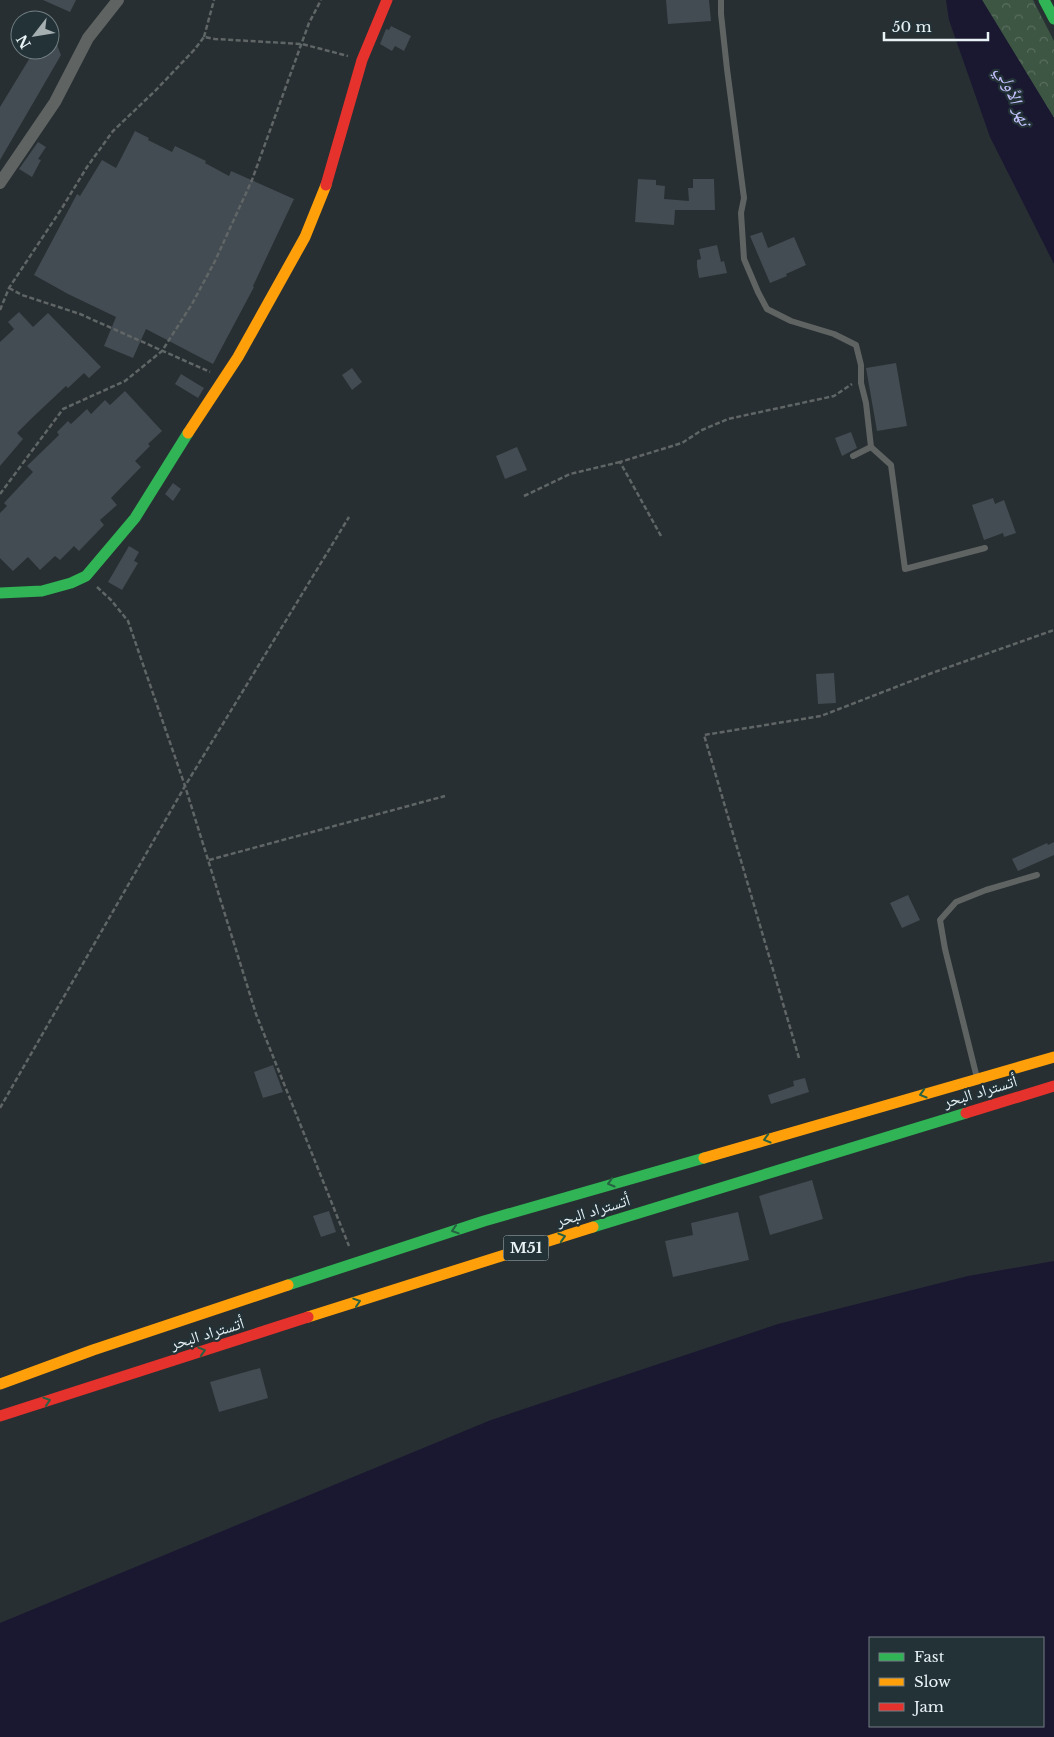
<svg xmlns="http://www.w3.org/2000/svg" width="1054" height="1737" font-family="'Libre Baskerville','Noto Naskh Arabic',serif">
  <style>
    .forest { fill: url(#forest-crowns) }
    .water { fill: #1a1731; fill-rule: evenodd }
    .building { fill: #444c53 }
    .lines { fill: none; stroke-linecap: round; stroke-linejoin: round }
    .path { stroke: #606565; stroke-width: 2.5; stroke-dasharray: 5 2.5; stroke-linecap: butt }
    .lane { stroke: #5f6362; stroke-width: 6 }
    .street { stroke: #5f6362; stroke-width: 12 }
    .fast { stroke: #30b455; stroke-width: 11 }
    .slow { stroke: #ff9f0a; stroke-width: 11 }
    .jam { stroke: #e5322d; stroke-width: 11 }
    .oneway { stroke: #276042 }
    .labels { text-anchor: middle; stroke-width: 4.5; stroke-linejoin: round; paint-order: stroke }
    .shield { fill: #223237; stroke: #adb9bd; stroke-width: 1 }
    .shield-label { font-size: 15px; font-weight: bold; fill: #e9f3f6 }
    .street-label { font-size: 16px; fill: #e9f3f6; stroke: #223237 }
    .water-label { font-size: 18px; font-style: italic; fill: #c5c0fd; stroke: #223237 }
  </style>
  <defs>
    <pattern id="forest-crowns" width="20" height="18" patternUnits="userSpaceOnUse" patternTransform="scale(1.25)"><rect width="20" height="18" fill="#3d5543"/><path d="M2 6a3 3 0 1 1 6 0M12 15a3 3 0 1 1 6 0" fill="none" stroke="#596e5f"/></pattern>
  </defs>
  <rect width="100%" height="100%" fill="#272f32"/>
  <path class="forest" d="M982 0H1033L1054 41V118Z"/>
  <path class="water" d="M946 0H982L1054 118V264L990 137 949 20Z
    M1054 1261V1737H0V1623L491 1420 778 1324 968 1276ZM1043 1638V1726H870V1638Z"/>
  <path class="building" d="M43 0H76L70 12Z
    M666 0H709L711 21 668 24Z
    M391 26 411 36 404 51 395 46 392 51 380 44 386 29 389 30Z
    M57 45 61 55 0 160V107L31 56 46 50H50V48Z
    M135 131 149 138 148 140 172 152 175 146 206 161 205 163 229 176 231 171 294 199 253 286 254 287 213 364 146 329 133 358 104 346 116 317 68 294 34 275 77 194 80 196 102 160 116 168Z
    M38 142 46 147 38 159 41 160 32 177 19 169Z
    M638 179 656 180V185L665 186 664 199 689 201 688 188H693V179H714L715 210H675L674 225 635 222Z
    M762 232 768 248 794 237 806 265 786 274 787 276 770 283 750 236Z
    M717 245 721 262 724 261 727 273 699 278 697 266V260L701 259 699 249Z
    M19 312 33 327 48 313 101 367 89 378 84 373 68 388 66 386 33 417 17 433 23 439 0 466V342L14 329 8 322Z
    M896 363 907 426 877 431 866 368Z
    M352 368 362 382 352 390 342 375Z
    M181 374 204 388 198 398 175 384Z
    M125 391 162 431 148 444 150 446 135 461 141 467 111 498 117 505 100 520 104 525 79 551 74 546 60 560 55 556 40 570 28 557 13 571 0 558V513L7 506 4 503 33 472 27 466 59 435 57 432 68 421 71 424 87 409 91 414 105 400 110 405Z
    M851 432 857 448 842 456 835 438Z
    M517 447 527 470 505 479 496 456Z
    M173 483 181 489 173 501 165 494Z
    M993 498 995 504 1004 500 1016 533 1004 537 1003 533 984 540 972 505Z
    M129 546 139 552 134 561 138 563 122 590 108 582Z
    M834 673 836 703 818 704 816 674Z
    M1054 842V855L1018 871 1012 859 1047 843 1048 845Z
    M908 895 920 920 902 928 890 903Z
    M273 1065 283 1092 263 1098 254 1072Z
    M805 1078 809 1092 771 1104 768 1095 794 1086 793 1081Z
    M812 1180 823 1219 770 1235 759 1196Z
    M329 1211 336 1232 321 1237 313 1216Z
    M738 1212 749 1260 673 1277 665 1241 693 1235 691 1223Z
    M260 1368 268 1398 219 1412 210 1382Z"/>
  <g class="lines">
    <path class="path" d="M204 37 214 0
      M9 288 22 295 80 314 210 372
      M0 310 9 288 62 208 87 167 113 131 156 90 195 49 204 37 215 39 302 44 348 56
      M0 494 63 409 125 381 162 351 192 304 215 261 252 180 309 23 321 0
      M524 496 570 474 620 462
      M661 536 620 462 682 443 702 430 728 419 834 396 852 384
      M97 587 111 600 128 621 185 786 256 1014 349 1246
      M209 860 445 796
      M799 1058 704 735 821 716 932 673 1054 630
      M0 1108 185 786 349 517"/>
    <path class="lane" d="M721 0V14L727 69 744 198 741 213 744 259 758 292 767 309 791 321 834 334 856 345 861 365V383L866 403 871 447
      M853 456 871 447 891 465 905 569 985 548
      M976 1074 945 949 940 920 956 902 986 890 1037 875"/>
    <path class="street" d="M0 183 55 102 88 38 118 0"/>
    <path class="fast" d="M1044 0 1054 19
      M0 593 42 591 71 583 86 576 135 518 188 433
      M593 1227 966 1113
      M288 1285 484 1221 704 1158"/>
    <path class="slow" d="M188 433 238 357 305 237 326 185
      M704 1158 1054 1057
      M308 1317 593 1227
      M0 1384 93 1350 288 1285"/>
    <path class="jam" d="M326 185 362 60 387 0
      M966 1113 1054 1086
      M0 1416 308 1317"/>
  </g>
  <defs><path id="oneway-chevron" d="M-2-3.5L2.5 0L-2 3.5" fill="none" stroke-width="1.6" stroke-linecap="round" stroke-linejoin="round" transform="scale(1.25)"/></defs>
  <g class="oneway">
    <use href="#oneway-chevron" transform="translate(923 1094) rotate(164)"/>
    <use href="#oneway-chevron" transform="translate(767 1139) rotate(164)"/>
    <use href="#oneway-chevron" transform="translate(611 1183) rotate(164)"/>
    <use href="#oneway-chevron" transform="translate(455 1230) rotate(162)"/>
    <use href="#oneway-chevron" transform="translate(562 1237) rotate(-17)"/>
    <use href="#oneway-chevron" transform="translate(357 1302) rotate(-18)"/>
    <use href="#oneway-chevron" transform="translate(202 1351) rotate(-17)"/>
    <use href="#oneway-chevron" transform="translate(47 1401) rotate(-18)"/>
  </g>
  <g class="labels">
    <rect class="shield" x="503.5" y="1235.5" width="45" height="25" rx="4"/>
    <g class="shield-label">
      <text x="526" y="1253">M51</text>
    </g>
    <g class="street-label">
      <text transform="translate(980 1091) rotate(-17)" y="6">أتستراد البحر</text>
      <text transform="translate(593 1210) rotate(-17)" y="6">أتستراد البحر</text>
      <text transform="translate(207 1333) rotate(-17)" y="6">أتستراد البحر</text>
    </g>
    <g class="water-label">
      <text transform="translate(1014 96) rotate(67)" y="6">نهر الأولي</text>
    </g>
  </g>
  <rect x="869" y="1637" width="175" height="90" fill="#223237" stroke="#727f83"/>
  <rect x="879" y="1653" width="25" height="8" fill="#30b455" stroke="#727f83"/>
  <text x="914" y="1662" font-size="15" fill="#e9f3f6">Fast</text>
  <rect x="879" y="1678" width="25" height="8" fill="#ff9f0a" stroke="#727f83"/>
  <text x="914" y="1687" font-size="15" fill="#e9f3f6">Slow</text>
  <rect x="879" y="1703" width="25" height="8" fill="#e5322d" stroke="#727f83"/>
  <text x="914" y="1712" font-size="15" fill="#e9f3f6">Jam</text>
  <g transform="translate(35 35) rotate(239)"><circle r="24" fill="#223237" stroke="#727f83"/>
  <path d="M0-4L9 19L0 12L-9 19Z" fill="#a5aeb1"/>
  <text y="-8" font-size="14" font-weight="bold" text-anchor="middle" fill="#e9f3f6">N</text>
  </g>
  <path d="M884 32v8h104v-8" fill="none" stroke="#e9f3f6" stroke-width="2.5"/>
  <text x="892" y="32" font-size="15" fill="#e9f3f6" stroke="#223237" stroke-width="4" paint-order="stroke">50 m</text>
</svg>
